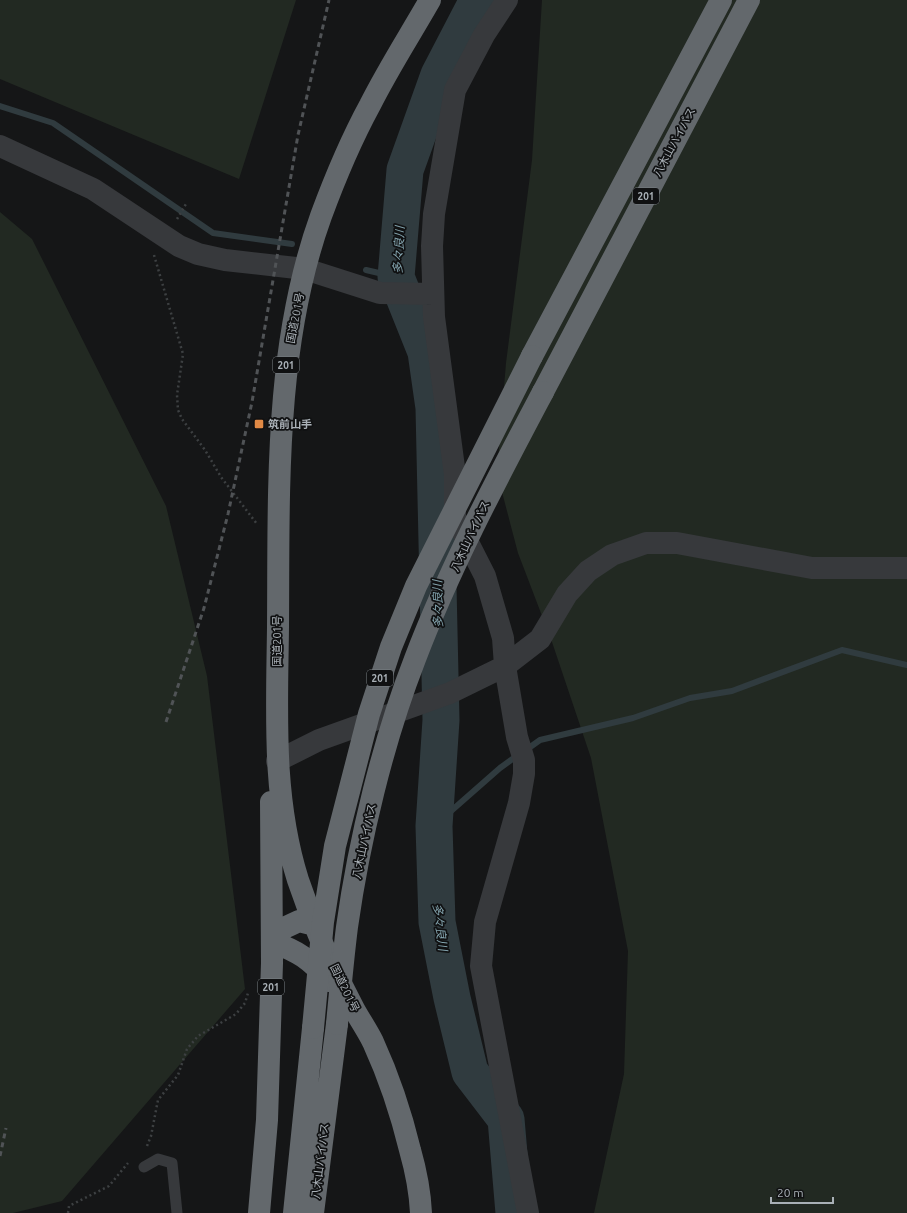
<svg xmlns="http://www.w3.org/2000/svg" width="907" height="1213" font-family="Ubuntu,'Noto Sans JP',sans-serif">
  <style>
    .green { fill: #222922 }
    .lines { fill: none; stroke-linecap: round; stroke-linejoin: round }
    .stream { stroke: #303b3f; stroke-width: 6 }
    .river { stroke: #303b3f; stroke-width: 37 }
    .path { stroke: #3d4042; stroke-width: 2.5; stroke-dasharray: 2 3; stroke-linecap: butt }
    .lane { stroke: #37393c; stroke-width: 11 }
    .street { stroke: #37393c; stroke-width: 22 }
    .highway { stroke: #63686c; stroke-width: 22 }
    .rail { stroke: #505356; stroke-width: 3; stroke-dasharray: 5 4; stroke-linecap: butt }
    .highway-bridge { stroke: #63686c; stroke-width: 22 }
    .poi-dot { fill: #e08945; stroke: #101112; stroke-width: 1.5 }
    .labels { text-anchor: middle; stroke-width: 3.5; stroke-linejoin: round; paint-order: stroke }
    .shield { fill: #101112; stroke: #7b8085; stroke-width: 1 }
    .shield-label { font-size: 10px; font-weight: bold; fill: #a9b0b6 }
    .street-label { font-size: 11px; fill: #a9b0b6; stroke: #101112 }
    .poi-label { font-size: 11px; font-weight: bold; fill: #a9b0b6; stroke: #101112; text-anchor: start }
    .water-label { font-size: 12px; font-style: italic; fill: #83a3ad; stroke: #101112 }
  </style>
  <rect width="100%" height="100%" fill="#151617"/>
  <path class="green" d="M0 0H296L239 179 0 79Z
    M542 0H907V1213H594L624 1074 628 951 591 758 552 642 518 553 497 473 506 363 532 160Z
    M0 212 32 239 166 506 207 676 245 989 62 1201 13 1213H0Z"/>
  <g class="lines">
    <path class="stream" d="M0 106 53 123 213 233 292 244
      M366 270 396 277
      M526 750 540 740 633 718 690 698 732 691 842 650 907 665
      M434 826 500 768 518 755"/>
    <path class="river" d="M478 0 439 75 405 170 396 277 426 352 434 408 441 720 434 826 437 922 452 998 470 1072 506 1119 514 1213"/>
    <path class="path" d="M177 219 186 204
      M154 255 183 354 177 395 178 410 182 419 205 450 221 477 257 524
      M147 1146 151 1136 158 1100 178 1075 187 1049 198 1036 236 1014 245 1003 248 993
      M68 1213 69 1206 109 1186 128 1163"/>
    <path class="lane" d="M144 1167 158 1159 172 1163 177 1213"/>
    <path class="street" d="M507 0 484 35 455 90 434 214 432 246 434 317 455 475V517L485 576 503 638 505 666 517 737 524 760V774L519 803 485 922 481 966 528 1213
      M0 146 93 189 179 246 198 254 225 260 305 269 380 293 433 294
      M277 761 319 740 450 693 505 666 540 639 567 594 588 571 612 555 646 543H677L812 568H907"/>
    <path class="highway" d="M532 356 721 0
      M543 392 749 0
      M315 925 299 921 284 928 272 942C298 951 311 960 329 981
      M259 1213 267 1120 272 963 271 802
      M294 1213 313 1028
      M313 1213 337 1024
      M421 1213C420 1192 416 1171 410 1150 401 1113 389 1077 373 1042 367 1030 360 1020 354 1009 333 970 312 922 298 880 272 797 277 713 278 627 279 490 274 346 321 216 335 178 351 140 370 105 388 69 410 35 430 0"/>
    <path class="rail" d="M166 722 204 608 228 514 252 402 298 135 329 0
      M0 1156 6 1128"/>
    <path class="highway-bridge" d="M337 1024C340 992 343 959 347 927 359 841 383 741 415 659 450 567 497 479 543 392
      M313 1028 323 922 335 846 369 714 391 647 416 586 532 356"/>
  </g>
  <rect class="poi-dot" x="254" y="419" width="10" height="10" rx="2"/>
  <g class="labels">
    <g class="shield">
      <rect x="633" y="188" width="26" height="16" rx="3"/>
      <rect x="273" y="357" width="26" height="16" rx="3"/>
      <rect x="367" y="670" width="26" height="16" rx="3"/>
      <rect x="258" y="979" width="26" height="16" rx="3"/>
    </g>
    <g class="shield-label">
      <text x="646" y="200">201</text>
      <text x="286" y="369">201</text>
      <text x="380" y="682">201</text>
      <text x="271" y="991">201</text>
    </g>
    <g class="street-label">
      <text transform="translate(674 142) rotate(-62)" y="4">八木山バイパス</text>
      <text transform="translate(295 318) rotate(-79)" y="4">国道201号</text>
      <text transform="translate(470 536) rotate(-65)" y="4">八木山バイパス</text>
      <text transform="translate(277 641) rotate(-90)" y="4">国道201号</text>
      <text transform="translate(364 841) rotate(-78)" y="4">八木山バイパス</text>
      <text transform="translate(345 988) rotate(64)" y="4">国道201号</text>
      <text transform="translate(320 1161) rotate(-83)" y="4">八木山バイパス</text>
    </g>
    <g class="poi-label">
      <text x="268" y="428">筑前山手</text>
    </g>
    <g class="water-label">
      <text transform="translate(399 250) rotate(-87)" y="4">多々良川</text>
      <text transform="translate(438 604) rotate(-91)" y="4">多々良川</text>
      <text transform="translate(440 927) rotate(83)" y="4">多々良川</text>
    </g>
  </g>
  <path d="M771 1197v6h62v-6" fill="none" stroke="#a9b0b6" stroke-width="2"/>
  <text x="777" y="1197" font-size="12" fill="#a9b0b6" stroke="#101112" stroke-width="3" paint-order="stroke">20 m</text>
</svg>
